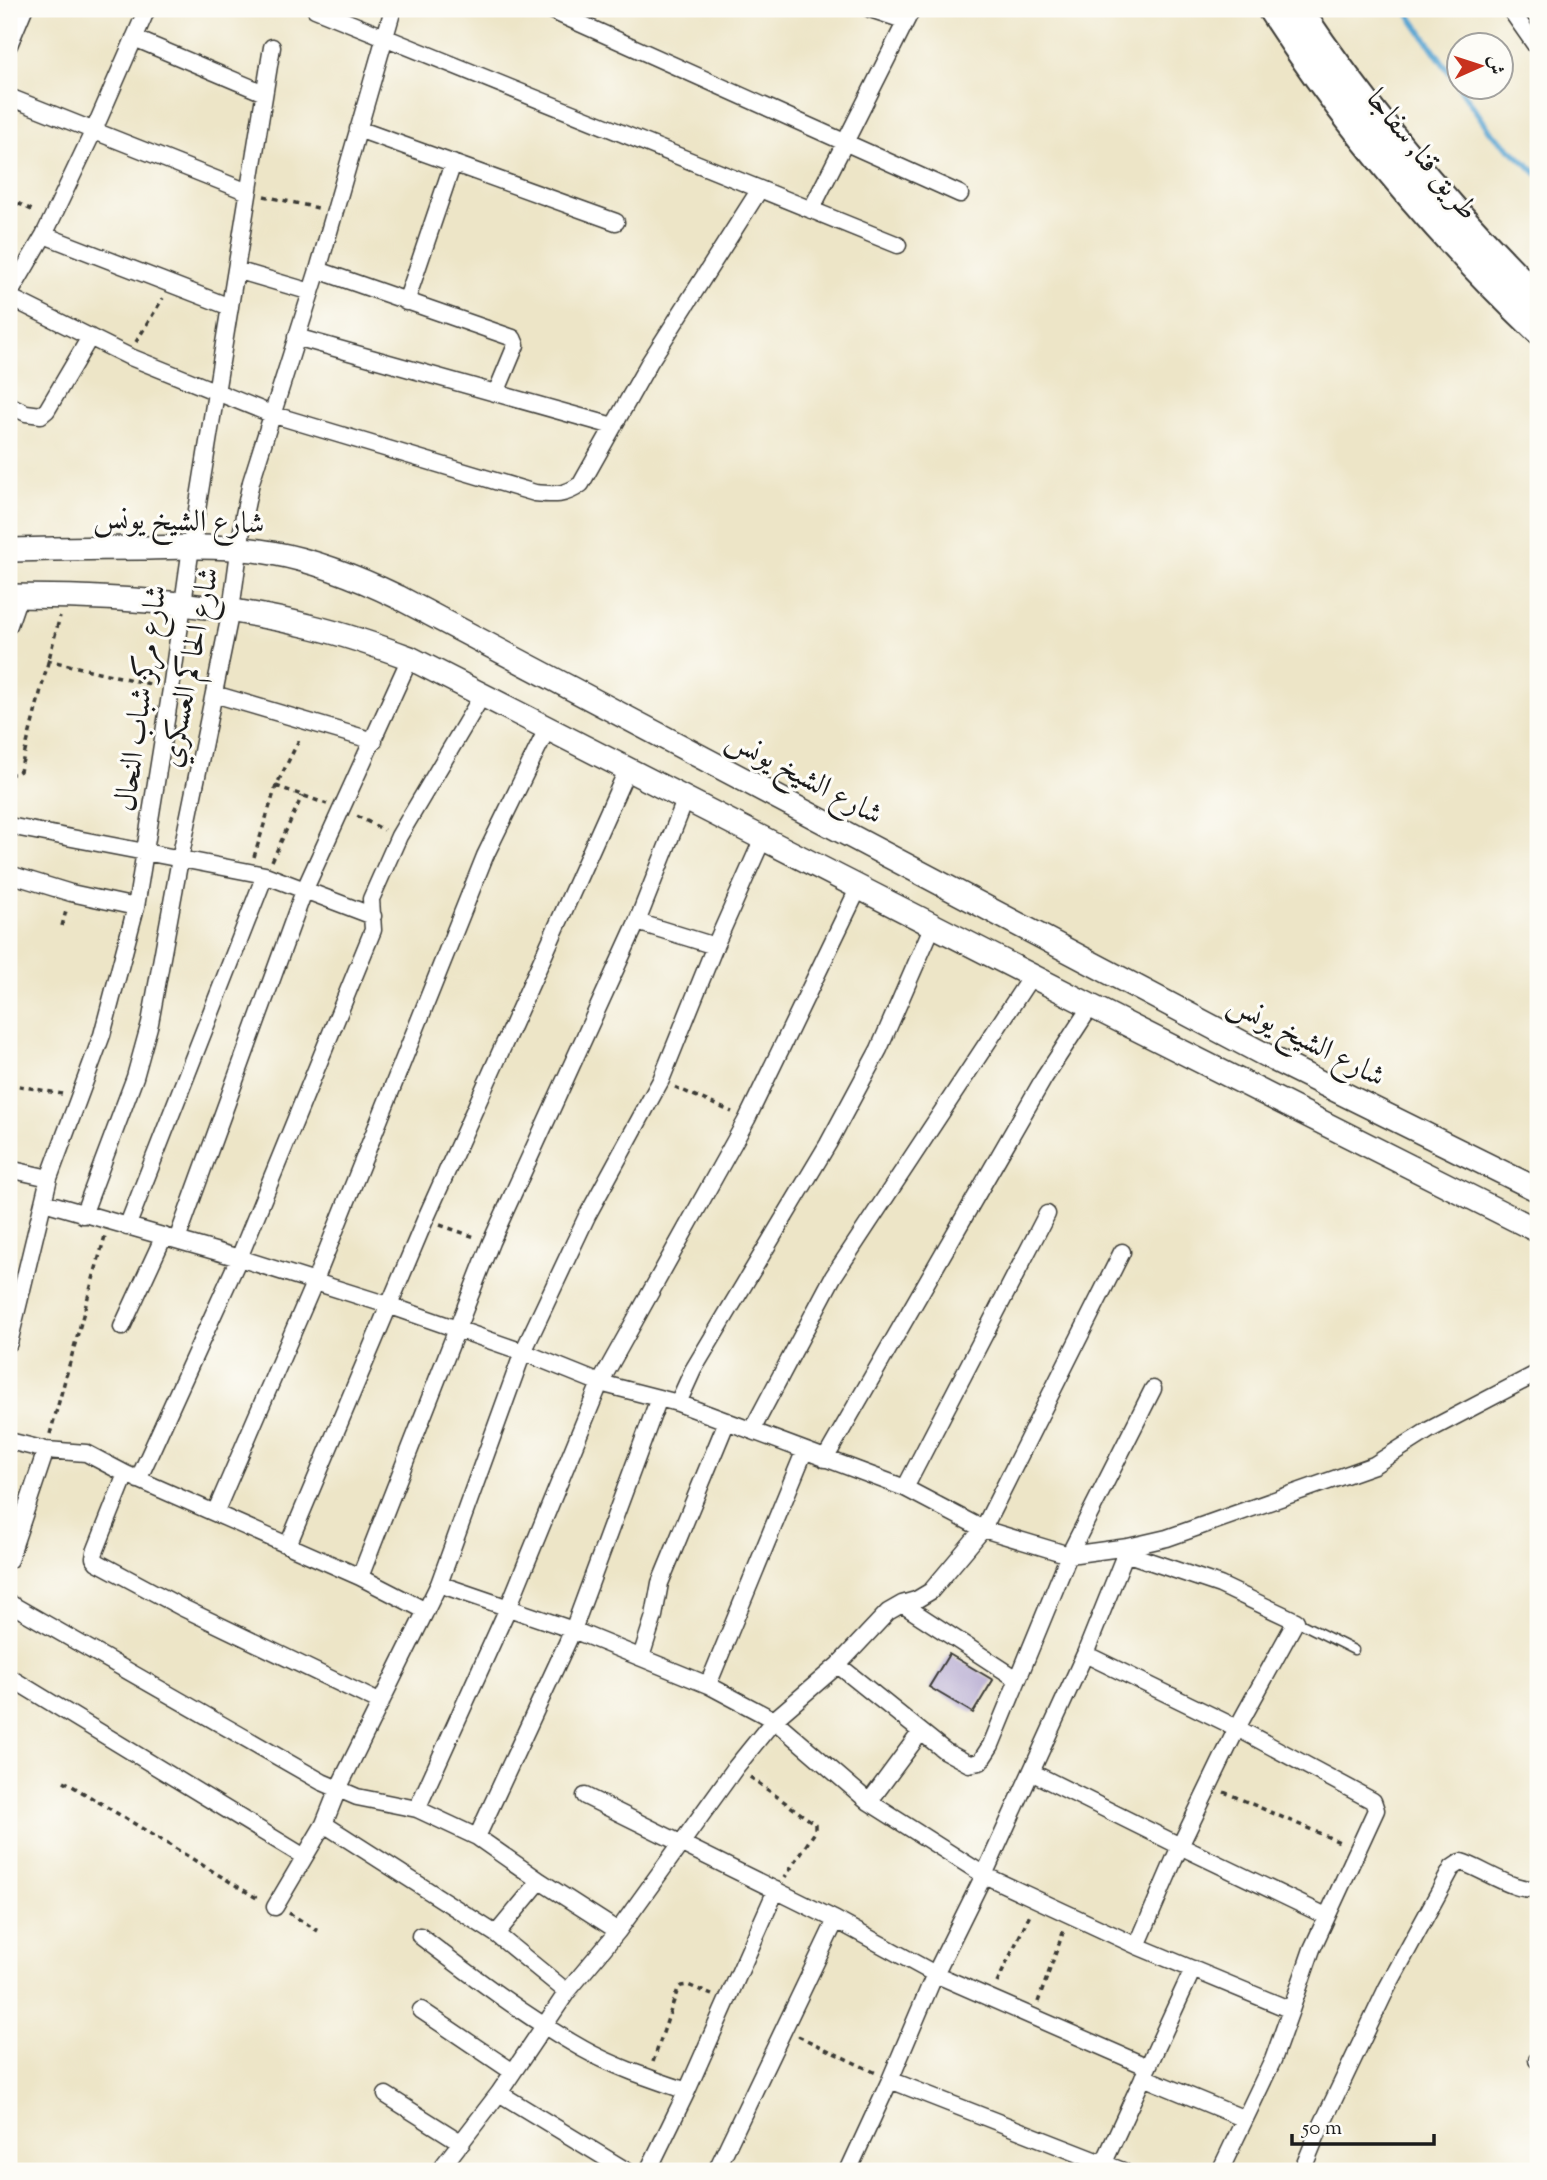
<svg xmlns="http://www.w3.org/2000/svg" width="1547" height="2180" font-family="'Sorts Mill Goudy',Amiri,serif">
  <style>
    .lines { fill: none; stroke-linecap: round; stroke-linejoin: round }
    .stream { stroke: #59a5d2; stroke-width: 6 }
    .building { fill: #aea2cd }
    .lane-casing { stroke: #3b3a36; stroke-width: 11 }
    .street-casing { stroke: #3b3a36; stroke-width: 19 }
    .secondary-casing { stroke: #3b3a36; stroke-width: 26 }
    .highway-casing { stroke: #3b3a36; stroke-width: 32 }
    .path { stroke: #3b3a36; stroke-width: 3.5; stroke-dasharray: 5 5; stroke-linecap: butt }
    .lane { stroke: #fff; stroke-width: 8 }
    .street { stroke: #fff; stroke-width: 16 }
    .secondary { stroke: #fff; stroke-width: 23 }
    .highway { stroke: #fff; stroke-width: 28 }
    .labels { text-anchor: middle; stroke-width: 6; stroke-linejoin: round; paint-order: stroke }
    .street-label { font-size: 30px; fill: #1c1c1c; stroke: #fdfcf7 }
  </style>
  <rect width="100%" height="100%" fill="#fdfcf7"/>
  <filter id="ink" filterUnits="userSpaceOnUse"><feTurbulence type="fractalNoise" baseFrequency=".0143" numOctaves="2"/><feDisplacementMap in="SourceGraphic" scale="14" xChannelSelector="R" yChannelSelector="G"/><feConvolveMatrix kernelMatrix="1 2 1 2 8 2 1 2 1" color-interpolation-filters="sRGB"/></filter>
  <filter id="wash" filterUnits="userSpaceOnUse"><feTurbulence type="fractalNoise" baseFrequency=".00686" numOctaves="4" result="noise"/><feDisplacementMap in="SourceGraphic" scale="28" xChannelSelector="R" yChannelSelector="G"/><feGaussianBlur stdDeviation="1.57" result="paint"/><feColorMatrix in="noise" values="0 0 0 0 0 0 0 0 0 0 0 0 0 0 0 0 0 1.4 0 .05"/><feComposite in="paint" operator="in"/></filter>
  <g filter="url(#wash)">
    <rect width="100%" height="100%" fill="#ede5c7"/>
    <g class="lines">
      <path class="stream" d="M1405 9 1460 87
        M1460 88 1490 131 1538 174"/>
    </g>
    <g id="blocks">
      <path class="building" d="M949 1654 993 1680 973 1713 929 1687Z"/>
    </g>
  </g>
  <g filter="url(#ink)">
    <use href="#blocks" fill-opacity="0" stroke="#3b3a36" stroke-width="2"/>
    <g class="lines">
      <g class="lane-casing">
        <path id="lane" d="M1296 1621 1354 1650"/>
      </g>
      <g class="street-casing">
        <path id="street" d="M315 9 898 245
          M548 9 960 194
          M870 9 906 21
          M1510 9 1538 49
          M134 38 264 93
          M9 45 24 9
          M9 97 248 192
          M358 129 616 222
          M811 210 912 9
          M44 235 230 307
          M236 270 311 292
          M318 270 513 338 516 345 496 393
          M9 295 44 235 94 130 147 9
          M9 297 128 356 271 414 535 493C554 495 565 496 581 484L649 363 760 189
          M406 302 453 163
          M296 337 613 426
          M9 405 26 413 41 415 47 410 90 337
          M9 625 19 596
          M214 694 374 741
          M9 826 265 875 373 916
          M9 874 71 893 136 907
          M637 922 715 946
          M9 1169 49 1178
          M44 1202 239 1258 388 1305 523 1352 600 1383 678 1403 905 1488 983 1529 1069 1555 1128 1547 1167 1538 1374 1465 1429 1430 1538 1373
          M83 1215 135 1077 150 1023 180 859 231 610 244 515 251 482 318 270 393 9
          M127 1227 265 875
          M177 1240 304 891 410 658
          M122 1327 164 1236
          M9 1343 49 1178 102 1035 136 907 171 689 191 547 272 47
          M678 1403 693 1370 828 1144 879 1049 933 925
          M752 1430 833 1277 1032 975
          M9 1441 46 1450 86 1453 126 1474 360 1577 426 1611
          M825 1459 1044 1078 1091 1006
          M126 1474 95 1552 94 1558 97 1562 181 1607 381 1703
          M138 1480 239 1258 373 930 371 899 399 836 483 694
          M905 1488 1047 1214
          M215 1513 314 1283 485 856 548 727
          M288 1545 425 1220 628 768
          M1125 1553 1220 1585 1296 1621 1237 1728 1180 1846 1137 1946
          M9 1560 46 1450
          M360 1577 491 1242 637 922 686 798
          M439 1584 573 1630 708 1685 774 1720 869 1802 984 1875 1137 1946 1291 2010 1273 2060 1220 2171
          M9 1603 322 1782 357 1797 417 1809 477 1837 540 1881 618 1931
          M902 1604 1017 1679
          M1085 1654 1237 1728 1373 1801 1376 1810 1312 1949 1291 2010
          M641 1657 654 1616 660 1583 727 1421
          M838 1665 945 1751 969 1764 980 1762 991 1745 1069 1555 1153 1389
          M9 1677 303 1856
          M708 1685 804 1452
          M1031 1772 1180 1846 1326 1916
          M585 1796 836 1920 935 1974 1148 2067
          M869 1802 920 1733
          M417 1809 508 1608 600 1383 747 1119 859 887
          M324 1824 496 1934 567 1992
          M477 1837 573 1630 659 1398
          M275 1907 324 1824 338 1789 439 1584 523 1352 587 1216 661 1080 715 946 763 838
          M496 1934 540 1881
          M420 1936C472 1976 526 2017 583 2049 615 2067 652 2079 687 2091
          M421 2010 513 2072
          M1537 2060 1538 2059
          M1143 2077 1245 2119
          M890 2080 1123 2171
          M499 2093 627 2171
          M386 2095 462 2143
          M439 2171 499 2093 567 1992 618 1931 736 1767 774 1720 838 1665 888 1612 902 1604 916 1600 931 1591 983 1529 1122 1252
          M648 2171 687 2091 776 1890
          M716 2171 836 1920
          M848 2171 890 2080 935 1974 984 1875 1085 1654 1128 1547
          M1100 2171 1193 1969
          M1302 2171 1316 2137 1387 1988 1452 1868 1461 1862C1482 1868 1520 1896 1538 1887"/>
      </g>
      <g class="secondary-casing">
        <path id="secondary" d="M9 550C54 549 98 548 143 548 186 547 230 545 272 553 317 561 357 577 398 597L1275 1060 1538 1190
          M9 596C110 596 214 602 313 627 346 635 378 646 410 658L1091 1006 1538 1231"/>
      </g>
      <g class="highway-casing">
        <path id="highway" d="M1272 9C1348 126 1437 233 1538 329
          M1297 9C1368 114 1448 210 1538 299"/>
      </g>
      <path class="path" d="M264 196 318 208
        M9 199 36 212
        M136 342 163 298
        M47 660 154 685
        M9 774H16L20 771 60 616
        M276 786 327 804
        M357 816 384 830
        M254 857 276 786 300 738
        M272 861 302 796
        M62 926 67 907
        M9 1084 62 1094
        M675 1087 732 1112
        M440 1225 475 1237
        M50 1434 105 1236
        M750 1777 815 1824V1832L785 1877
        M64 1781 260 1900
        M1224 1792 1342 1843
        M289 1913 318 1931
        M997 1983 1030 1914
        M1038 2002 1064 1930
        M798 2036 876 2073
        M653 2062 678 1989 681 1986 688 1985 712 1995"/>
      <use href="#lane" class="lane"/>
      <use href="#street" class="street"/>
      <use href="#secondary" class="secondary"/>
      <use href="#highway" class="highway"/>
    </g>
  </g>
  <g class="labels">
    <g class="street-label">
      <text transform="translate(1423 154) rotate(51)" y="10">طريق قنا, سفاجا</text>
      <text transform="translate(179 520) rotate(2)" y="10">شارع الشيخ يونس</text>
      <text transform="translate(189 667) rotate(-79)" y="10">شارع الحاكم العسكري</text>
      <text transform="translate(140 698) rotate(-82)" y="10">شارع مركز شباب النحال</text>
      <text transform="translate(805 776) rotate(28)" y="10">شارع الشيخ يونس</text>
      <text transform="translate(1307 1039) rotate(27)" y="10">شارع الشيخ يونس</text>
    </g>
  </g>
  <rect width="1547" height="2180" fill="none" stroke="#fdfcf7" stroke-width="35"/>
  <g transform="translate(1480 66) rotate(87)"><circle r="33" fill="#fdfcf7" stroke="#a3a29f" stroke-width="2"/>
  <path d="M0-5L12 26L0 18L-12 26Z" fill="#c8321e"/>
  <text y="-10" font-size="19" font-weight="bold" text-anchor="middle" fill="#1c1c1c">ش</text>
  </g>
  <path d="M1292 2134v10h142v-10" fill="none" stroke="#1c1c1c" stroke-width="3.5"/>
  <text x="1302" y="2134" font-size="21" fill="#1c1c1c" stroke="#fdfcf7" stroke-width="5" paint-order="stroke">50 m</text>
</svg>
